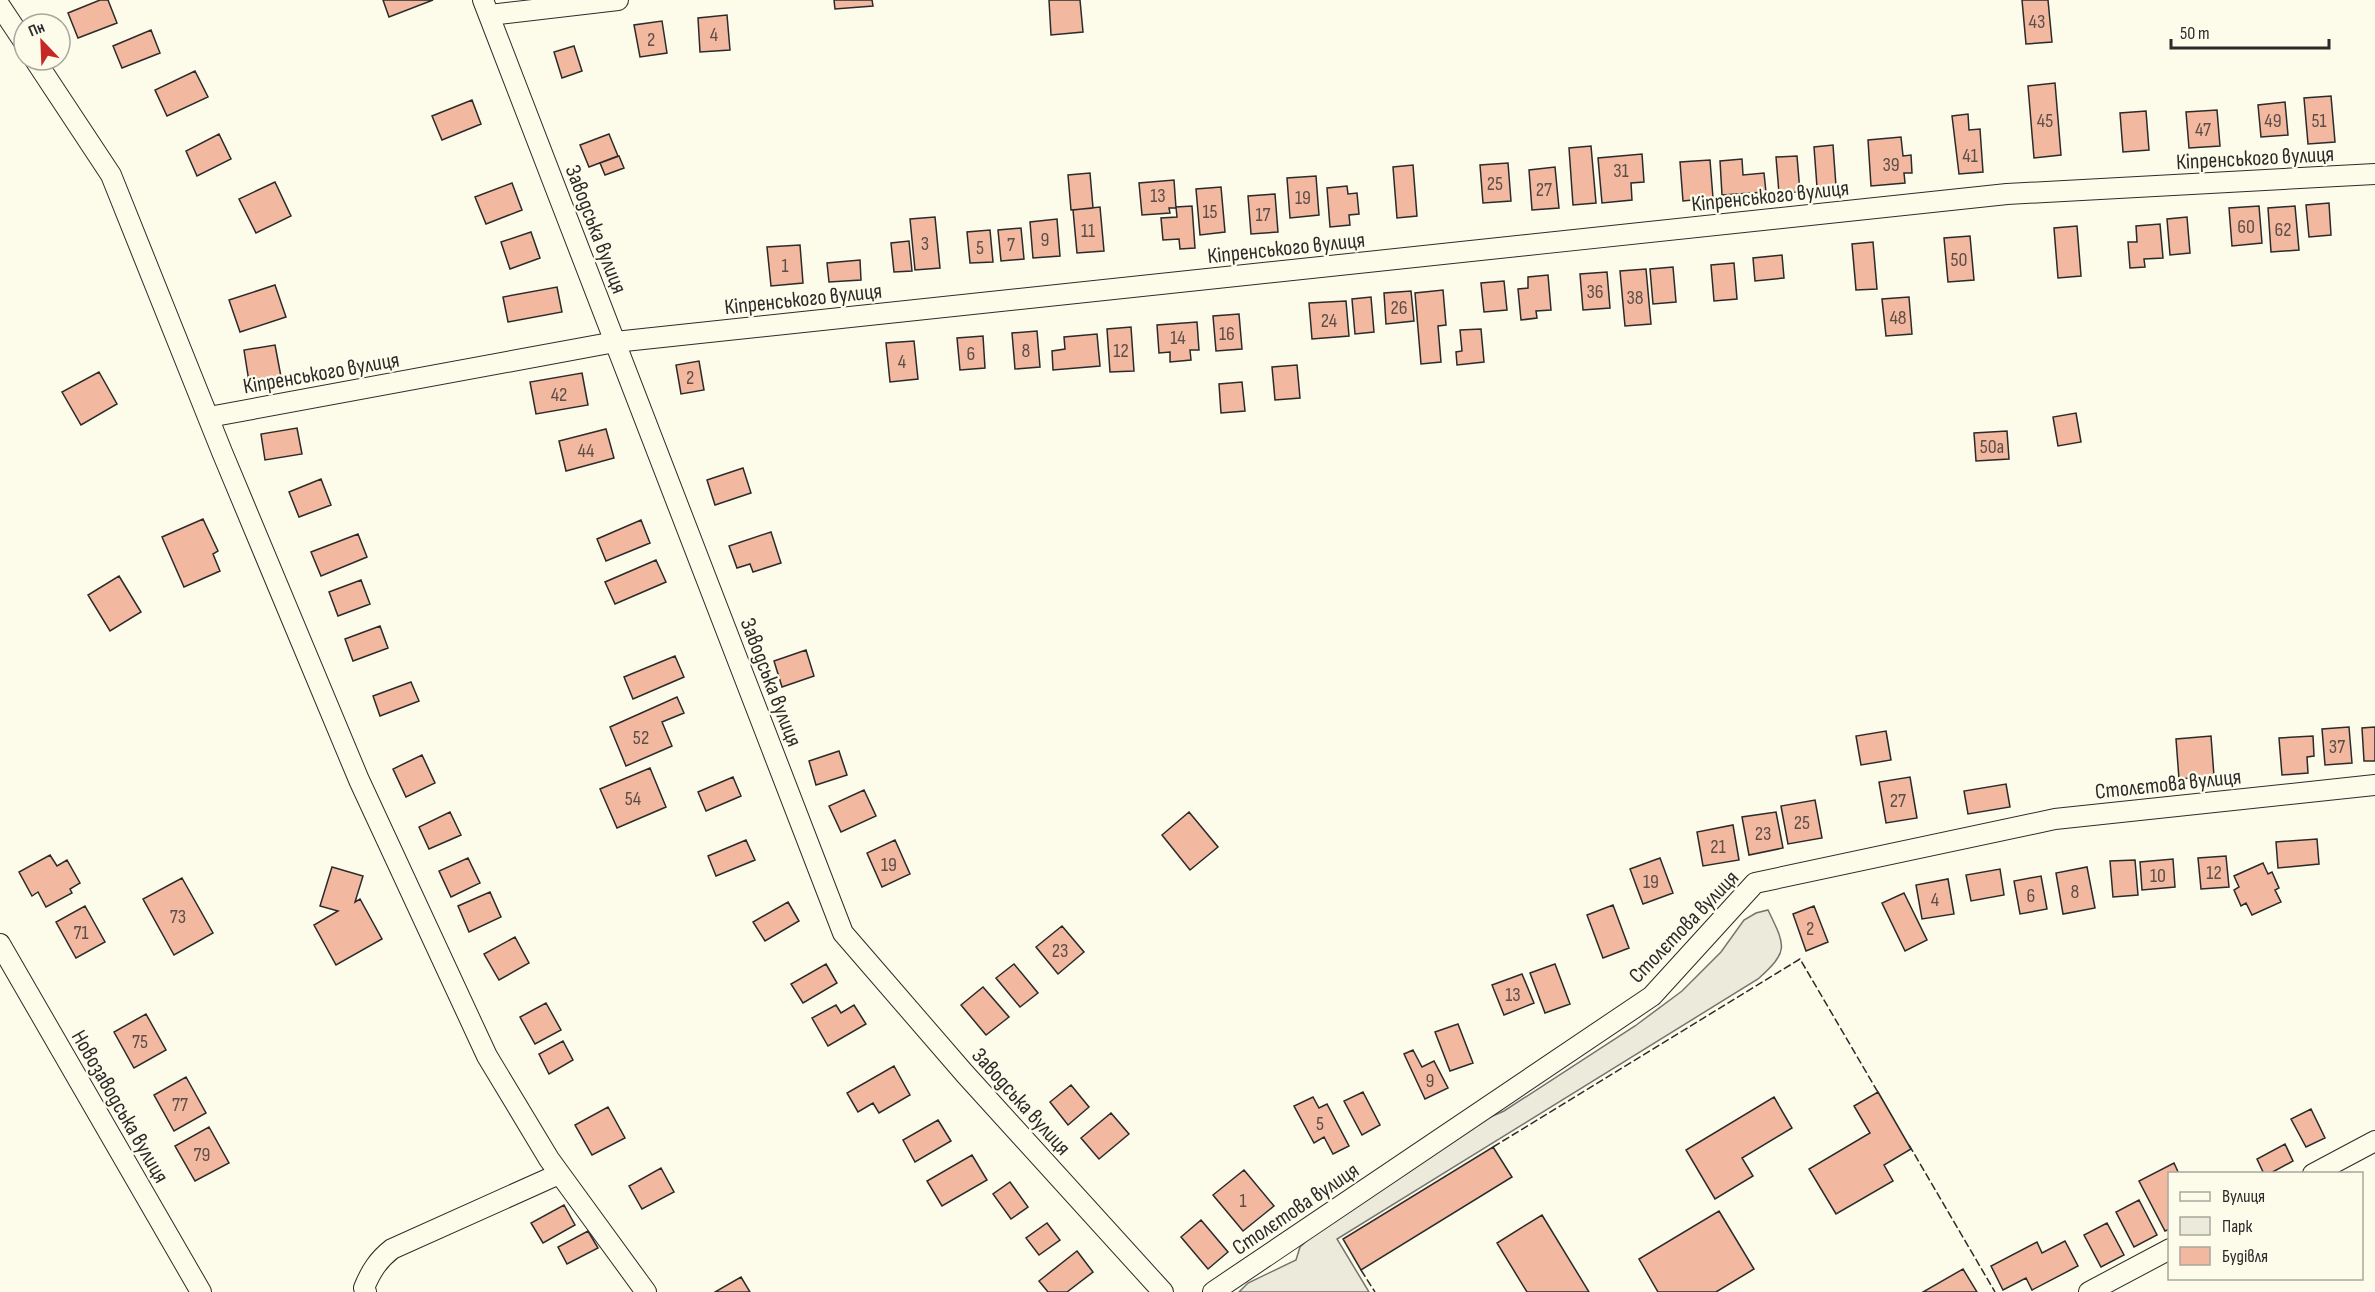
<svg xmlns="http://www.w3.org/2000/svg" width="2375" height="1292" font-family="'Sofia Sans Condensed',sans-serif">
  <style>
    .green { fill: #ecebdb; stroke: #74746e; stroke-width: 1.5 }
    .building { fill: #f2b8a0; stroke: #2b2b2b; stroke-width: 1.5 }
    .lines { fill: none; stroke-linecap: round; stroke-linejoin: round }
    .minor-casing { stroke: #2b2b2b; stroke-width: 22 }
    .minor { stroke: #fdfbea; stroke-width: 20 }
    .fence { stroke: #2b2b2b; stroke-width: 1.5; stroke-dasharray: 8 3; stroke-linecap: butt }
    .labels { text-anchor: middle; stroke-width: 4.5; stroke-linejoin: round; paint-order: stroke }
    .number-label { font-size: 20px; fill: #5d4e48 }
    .street-label { font-size: 22px; fill: #2b2b2b; stroke: #fdfbea }
  </style>
  <rect width="100%" height="100%" fill="#fdfbea"/>
  <path class="green" d="M1768 910C1786 947 1789 951 1758 979L1337 1239 1369 1292H1239L1248 1283 1296 1260 1300 1247 1310 1238 1465 1128 1504 1111 1635 1026 1682 991 1721 952 1744 920 1756 913Z"/>
  <path class="building" d="M100 0H108L117 23 78 38 68 13Z
    M383 0H433L389 17Z
    M834 0H872L873 6 835 9Z
    M1049 0H1080L1083 32 1051 35Z
    M2022 0H2048L2052 42 2026 44Z
    M727 15 730 50 700 52 698 18Z
    M662 21 667 53 640 57 634 25Z
    M151 30 160 53 122 68 113 46Z
    M574 46 582 71 562 78 554 52Z
    M195 71 208 97 167 116 155 90Z
    M2055 83 2061 155 2034 158 2028 86Z
    M2331 96 2335 142 2308 144 2304 98Z
    M472 100 481 124 442 140 432 116Z
    M2285 102 2288 135 2261 137 2258 105Z
    M2217 110 2220 146 2189 148 2186 112Z
    M2146 111 2149 150 2123 152 2120 113Z
    M1968 114 1969 130 1980 129 1983 172 1959 174 1952 116Z
    M219 134 231 159 197 176 186 151Z
    M609 134 618 156 589 167 580 145Z
    M1901 137 1903 156 1911 155 1912 173H1904L1905 183 1871 186 1868 140Z
    M1833 145 1836 186 1817 187 1814 147Z
    M1591 146 1596 203 1573 205 1569 148Z
    M1642 154 1644 182 1631 183 1632 200 1602 203 1598 158Z
    M619 156 624 168 605 175 600 163Z
    M1797 156 1800 192 1779 193 1776 157Z
    M1742 159 1743 175 1764 173 1766 192 1722 195 1720 161Z
    M1710 160 1713 198 1683 201 1680 162Z
    M1508 163 1511 201 1483 203 1480 165Z
    M1413 165 1417 216 1397 218 1393 167Z
    M1555 167 1559 208 1532 210 1529 170Z
    M1090 173 1093 208 1071 210 1068 175Z
    M1316 176 1319 215 1290 218 1287 178Z
    M1174 180 1176 208H1169L1170 213 1142 215 1139 183Z
    M275 182 291 216 256 233 239 199Z
    M512 183 522 210 486 224 475 197Z
    M1347 186 1348 194 1357 193 1359 214 1349 215 1350 225 1330 227 1327 188Z
    M1221 187 1225 232 1200 235 1196 189Z
    M1275 194 1278 232 1251 234 1248 196Z
    M2329 203 2331 235 2309 237 2306 205Z
    M1192 206 1195 248 1180 249 1179 239 1163 240 1161 218 1177 217 1176 207Z
    M2259 206 2262 243 2232 246 2229 208Z
    M2295 206 2299 250 2271 252 2268 208Z
    M1100 207 1104 251 1077 253 1073 210Z
    M935 217 940 268 915 270 910 219Z
    M2187 217 2190 253 2170 255 2167 219Z
    M1057 219 1060 256 1033 258 1030 222Z
    M2160 224 2163 258 2144 259 2145 267 2130 268 2128 242H2137L2136 226Z
    M2077 226 2081 276 2058 278 2054 228Z
    M1021 228 1024 259 1001 261 998 230Z
    M990 230 993 262 970 263 967 232Z
    M531 232 540 258 510 269 501 242Z
    M1970 236 1974 280 1948 282 1944 238Z
    M909 241 912 271 894 272 891 243Z
    M1873 242 1877 289 1856 290 1852 244Z
    M800 245 803 283 771 286 767 247Z
    M1782 255 1784 278 1755 281 1753 258Z
    M860 260 861 280 829 282 827 263Z
    M1734 263 1737 299 1714 301 1711 265Z
    M1673 267 1676 302 1653 304 1650 269Z
    M1646 269 1651 324 1625 326 1620 271Z
    M1607 272 1610 308 1583 310 1580 274Z
    M1548 275 1551 310 1536 311 1537 318 1521 320 1518 289 1528 288V277Z
    M1504 281 1507 310 1484 312 1481 283Z
    M275 285 286 317 240 332 229 300Z
    M557 287 562 312 508 322 503 297Z
    M1443 290 1446 325 1438 326 1441 362 1421 364 1415 293Z
    M1411 291 1414 321 1386 324 1384 293Z
    M1371 297 1374 332 1355 334 1352 299Z
    M1909 297 1912 334 1886 336 1882 299Z
    M1346 301 1349 336 1312 339 1309 303Z
    M1239 314 1242 349 1216 351 1213 316Z
    M1197 322 1199 350H1190L1191 360 1170 362V352L1159 353 1157 325Z
    M1131 327 1134 371 1110 372 1107 329Z
    M1481 329 1484 362 1457 365 1456 352 1462 351 1460 330Z
    M1037 331 1040 367 1015 369 1012 333Z
    M1097 334 1100 366 1053 370 1052 351 1065 349 1064 337Z
    M983 336 985 368 960 370 957 338Z
    M914 341 918 379 890 382 886 343Z
    M275 345 282 382 250 388 244 350Z
    M699 361 704 390 681 394 676 365Z
    M1297 365 1300 398 1275 400 1272 367Z
    M99 372 117 404 81 425 62 392Z
    M582 373 588 405 536 414 530 382Z
    M1242 382 1245 411 1221 413 1219 384Z
    M2076 413 2081 442 2058 446 2053 417Z
    M297 428 302 454 265 460 261 434Z
    M606 429 614 458 566 471 559 441Z
    M2007 431 2009 459 1976 461 1974 433Z
    M743 468 751 493 715 505 707 480Z
    M321 479 331 505 299 517 289 492Z
    M203 519 218 551 213 554 220 571 184 587 162 537Z
    M641 520 650 543 606 561 597 539Z
    M771 532 781 563 753 572 750 564 737 568 729 546Z
    M358 534 367 557 321 576 311 552Z
    M656 560 666 582 615 604 605 582Z
    M119 576 141 612 110 631 88 595Z
    M361 580 370 604 338 616 329 592Z
    M380 626 388 648 353 661 345 639Z
    M806 650 814 676 782 687 774 661Z
    M675 656 684 677 633 699 624 677Z
    M411 682 419 701 380 716 373 696Z
    M677 697 684 713 662 722 672 746 626 766 610 727Z
    M2349 727 2352 763 2325 765 2322 729Z
    M2375 727V761H2364L2362 728Z
    M1886 731 1891 760 1861 765 1856 736Z
    M2211 736 2214 776 2179 779 2176 739Z
    M2313 736 2314 756 2307 757 2308 773 2282 775 2279 738Z
    M839 751 847 775 816 785 809 761Z
    M422 755 435 783 406 797 393 769Z
    M650 768 666 807 617 828 600 789Z
    M733 777 741 796 706 811 698 792Z
    M1910 777 1917 818 1886 823 1879 782Z
    M2006 784 2010 807 1968 814 1964 791Z
    M864 790 876 816 841 832 829 806Z
    M1815 800 1822 838 1788 844 1781 806Z
    M450 812 461 835 429 849 419 827Z
    M1189 812 1218 847 1190 870 1162 835Z
    M1776 812 1783 848 1749 855 1742 817Z
    M1733 825 1739 860 1703 866 1697 832Z
    M2317 839 2319 864 2278 868 2276 842Z
    M746 840 755 860 716 876 708 856Z
    M895 840 910 874 882 887 867 853Z
    M50 855 57 866 67 860 80 883 70 889 72 893 46 907 38 892 32 896 19 872Z
    M2226 856 2229 887 2201 889 2198 858Z
    M468 858 480 883 451 897 439 871Z
    M1660 858 1673 893 1643 904 1630 869Z
    M2173 859 2175 887 2142 890 2140 862Z
    M2135 860 2138 895 2113 897 2110 861Z
    M2263 863 2268 874 2272 872 2279 888 2275 890 2281 902 2252 915 2246 903 2241 906 2234 890 2239 887 2234 876Z
    M332 867 363 876 355 902 360 899 382 939 336 965 314 925 338 911 320 906Z
    M2087 867 2095 908 2063 914 2056 873Z
    M2000 869 2004 895 1971 901 1966 875Z
    M2041 876 2047 909 2020 914 2014 881Z
    M182 878 213 933 174 955 143 899Z
    M1948 879 1954 914 1922 919 1916 885Z
    M490 892 501 917 469 932 458 906Z
    M1904 893 1927 940 1905 951 1882 903Z
    M788 902 799 921 765 941 753 922Z
    M1613 905 1629 948 1603 958 1587 915Z
    M85 906 105 942 76 958 56 922Z
    M1814 906 1828 942 1806 951 1793 914Z
    M1062 926 1084 952 1058 974 1036 947Z
    M515 937 529 963 499 980 484 954Z
    M826 964 837 983 803 1003 791 984Z
    M1014 964 1038 993 1020 1007 996 978Z
    M1555 964 1570 1004 1545 1013 1530 973Z
    M1522 974 1534 1003 1504 1015 1492 985Z
    M983 987 1009 1017 986 1035 961 1005Z
    M546 1003 561 1030 535 1044 520 1017Z
    M836 1005 841 1013 854 1005 866 1024 828 1046 812 1018Z
    M146 1014 166 1050 134 1068 114 1032Z
    M1458 1024 1473 1063 1450 1071 1435 1032Z
    M563 1041 573 1060 549 1074 539 1054Z
    M1413 1050 1422 1067 1434 1061 1448 1088 1425 1099 1404 1054Z
    M894 1066 910 1095 879 1113 873 1103 858 1112 847 1093Z
    M186 1077 206 1113 174 1131 154 1095Z
    M1071 1085 1089 1107 1068 1125 1050 1102Z
    M1363 1092 1380 1125 1362 1135 1344 1101Z
    M1878 1092 1911 1149 1884 1165 1893 1181 1836 1214 1809 1169 1870 1133 1854 1106Z
    M1313 1097 1319 1108 1327 1104 1349 1146 1333 1154 1324 1137 1314 1143 1294 1106Z
    M1774 1097 1792 1128 1742 1158 1753 1176 1715 1199 1686 1150Z
    M608 1107 625 1138 592 1155 575 1125Z
    M2311 1109 2325 1138 2306 1147 2291 1119Z
    M1111 1113 1129 1134 1099 1159 1081 1138Z
    M938 1120 951 1141 915 1162 903 1140Z
    M209 1127 229 1163 195 1181 175 1146Z
    M2285 1144 2293 1161 2269 1174H2264L2257 1159Z
    M1493 1147 1512 1177 1361 1270 1343 1239Z
    M972 1155 987 1180 942 1206 927 1181Z
    M2174 1163 2179 1174H2170V1229L2165 1231 2139 1181Z
    M661 1168 674 1192 642 1209 629 1186Z
    M1244 1170 1274 1206 1243 1231 1213 1195Z
    M1010 1182 1028 1207 1011 1219 993 1194Z
    M2139 1200 2157 1235 2134 1247 2116 1212Z
    M564 1205 575 1225 543 1243 531 1223Z
    M1719 1211 1754 1269 1716 1292H1658L1639 1259Z
    M1542 1215 1589 1292H1527L1497 1243Z
    M1201 1220 1228 1252 1208 1269 1181 1237Z
    M1047 1223 1060 1240 1039 1255 1026 1238Z
    M2107 1223 2124 1255 2101 1267 2084 1235Z
    M588 1231 598 1248 567 1264 558 1247Z
    M2065 1241 2078 1266 2032 1290 2026 1278 2003 1290 1991 1266 2037 1242 2042 1253Z
    M1077 1251 1093 1272 1067 1292H1048L1039 1281Z
    M1963 1269 1977 1292H1923Z
    M741 1277 750 1292H715Z"/>
  <g class="lines">
    <g class="minor-casing">
      <path id="minor" d="M483 0 843 933 965 1074 1163 1292
        M0 6 24 42
        M490 15 618 0
        M35 60 111 175 222 452 359 780 487 1056 549 1159 646 1292
        M209 417 615 342 2007 194 2375 174
        M0 944 201 1292
        M2313 1174 2375 1141
        M366 1292 364 1288C371 1271 378 1260 392 1249L559 1174
        M1213 1292 1652 996 1755 883 2055 819 2375 785
        M2089 1292 2170 1249"/>
    </g>
    <use href="#minor" class="minor"/>
    <path class="fence" d="M1909 1145 1995 1292
      M1493 1147 1800 959 1879 1094
      M1361 1270 1375 1292"/>
  </g>
  <g class="labels">
    <g class="number-label">
      <text x="2037" y="28">43</text>
      <text x="714" y="41">4</text>
      <text x="651" y="46">2</text>
      <text x="2045" y="127">45</text>
      <text x="2273" y="127">49</text>
      <text x="2319" y="127">51</text>
      <text x="2203" y="136">47</text>
      <text x="1970" y="162">41</text>
      <text x="1891" y="171">39</text>
      <text x="1621" y="177">31</text>
      <text x="1495" y="190">25</text>
      <text x="1544" y="196">27</text>
      <text x="1158" y="202">13</text>
      <text x="1303" y="204">19</text>
      <text x="1210" y="218">15</text>
      <text x="1263" y="221">17</text>
      <text x="2246" y="233">60</text>
      <text x="2283" y="236">62</text>
      <text x="1088" y="237">11</text>
      <text x="1045" y="246">9</text>
      <text x="925" y="250">3</text>
      <text x="1011" y="251">7</text>
      <text x="980" y="254">5</text>
      <text x="1959" y="266">50</text>
      <text x="785" y="272">1</text>
      <text x="1595" y="298">36</text>
      <text x="1635" y="304">38</text>
      <text x="1399" y="314">26</text>
      <text x="1898" y="324">48</text>
      <text x="1329" y="327">24</text>
      <text x="1227" y="340">16</text>
      <text x="1178" y="344">14</text>
      <text x="1026" y="357">8</text>
      <text x="1121" y="357">12</text>
      <text x="971" y="360">6</text>
      <text x="902" y="368">4</text>
      <text x="690" y="384">2</text>
      <text x="559" y="401">42</text>
      <text x="1992" y="453">50а</text>
      <text x="586" y="457">44</text>
      <text x="641" y="744">52</text>
      <text x="2337" y="753">37</text>
      <text x="633" y="805">54</text>
      <text x="1898" y="807">27</text>
      <text x="1802" y="829">25</text>
      <text x="1763" y="840">23</text>
      <text x="1718" y="853">21</text>
      <text x="889" y="871">19</text>
      <text x="2214" y="879">12</text>
      <text x="2158" y="882">10</text>
      <text x="1651" y="888">19</text>
      <text x="2075" y="898">8</text>
      <text x="2031" y="902">6</text>
      <text x="1935" y="906">4</text>
      <text x="178" y="923">73</text>
      <text x="1810" y="935">2</text>
      <text x="81" y="939">71</text>
      <text x="1060" y="957">23</text>
      <text x="1513" y="1001">13</text>
      <text x="140" y="1048">75</text>
      <text x="1430" y="1087">9</text>
      <text x="180" y="1111">77</text>
      <text x="1320" y="1130">5</text>
      <text x="202" y="1161">79</text>
      <text x="1243" y="1207">1</text>
    </g>
    <g class="street-label">
      <text transform="translate(2255 157) rotate(-3)" y="8">Кіпренського вулиця</text>
      <text transform="translate(1770 195) rotate(-6)" y="8">Кіпренського вулиця</text>
      <text transform="translate(597 229) rotate(69)" y="8">Заводська вулиця</text>
      <text transform="translate(1286 247) rotate(-6)" y="8">Кіпренського вулиця</text>
      <text transform="translate(803 298) rotate(-6)" y="8">Кіпренського вулиця</text>
      <text transform="translate(321 372) rotate(-10)" y="8">Кіпренського вулиця</text>
      <text transform="translate(772 682) rotate(69)" y="8">Заводська вулиця</text>
      <text transform="translate(2168 783) rotate(-6)" y="8">Столєтова вулиця</text>
      <text transform="translate(1683 926) rotate(-46)" y="8">Столєтова вулиця</text>
      <text transform="translate(1022 1101) rotate(48)" y="8">Заводська вулиця</text>
      <text transform="translate(121 1106) rotate(60)" y="8">Новозаводська вулиця</text>
      <text transform="translate(1295 1208) rotate(-34)" y="8">Столєтова вулиця</text>
    </g>
  </g>
  <rect x="2168" y="1172" width="195" height="108" fill="#fdfbea" stroke="#a9a89e" stroke-width="1.5"/>
  <rect x="2180" y="1192" width="30" height="9" fill="#fdfbea" stroke="#a9a89e" stroke-width="1.5"/>
  <text x="2222" y="1202" font-size="18" fill="#2b2b2b">Вулиця</text>
  <rect x="2180" y="1217" width="30" height="18" fill="#ecebdb" stroke="#a9a89e" stroke-width="1.5"/>
  <text x="2222" y="1232" font-size="18" fill="#2b2b2b">Парк</text>
  <rect x="2180" y="1247" width="30" height="18" fill="#f2b8a0" stroke="#a9a89e" stroke-width="1.5"/>
  <text x="2222" y="1262" font-size="18" fill="#2b2b2b">Будівля</text>
  <g transform="translate(42 42) rotate(337)"><circle r="28" fill="#fdfbea" stroke="#a9a89e" stroke-width="1.5"/>
  <path d="M0-4.5L10 22L0 15L-10 22Z" fill="#c62828"/>
  <text y="-9" font-size="16" font-weight="bold" text-anchor="middle" fill="#2b2b2b">Пн</text>
  </g>
  <path d="M2171 39v9h158v-9" fill="none" stroke="#2b2b2b" stroke-width="3"/>
  <text x="2180" y="39" font-size="18" fill="#2b2b2b" stroke="#fdfbea" stroke-width="4.5" paint-order="stroke">50 m</text>
</svg>
